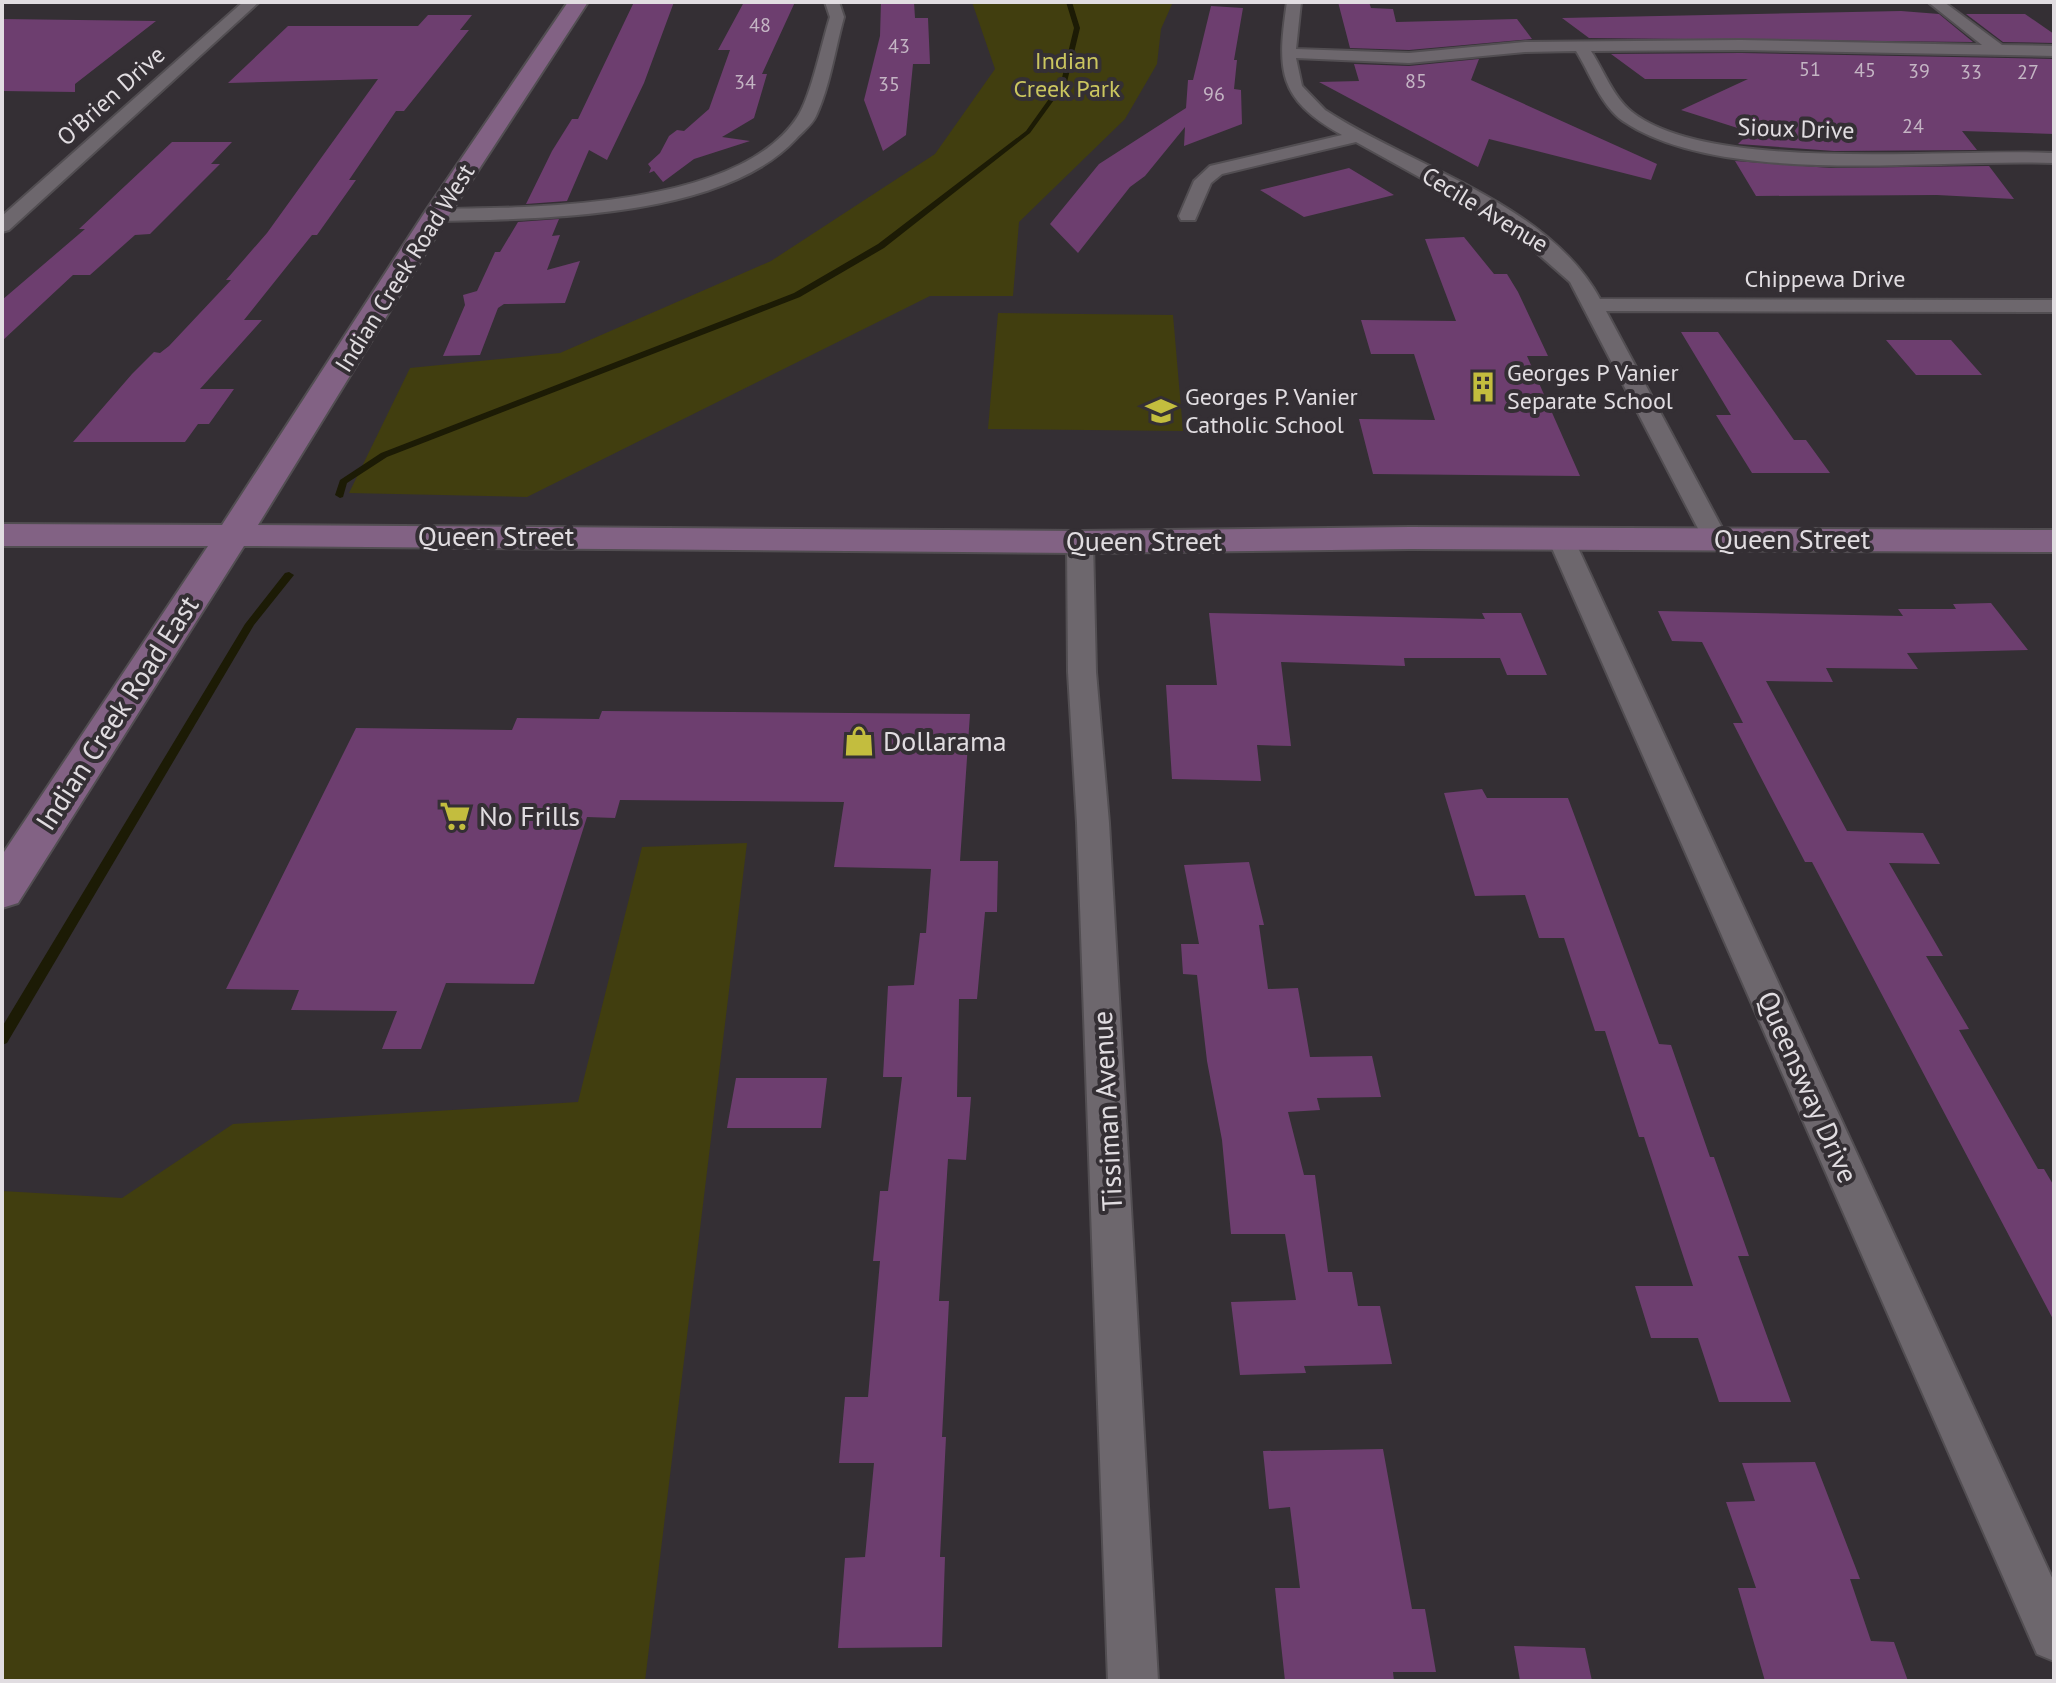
<svg xmlns="http://www.w3.org/2000/svg" width="2056" height="1683" font-family="'PT Sans',sans-serif">
  <style>
    .green { fill: #413e0f }
    .lines { fill: none; stroke-linecap: round; stroke-linejoin: round }
    .stream { fill: #1c1b05; fill-rule: evenodd }
    .building { fill: #6d3e6f }
    .street-casing { stroke: #524e52; stroke-width: 4 }
    .secondary-casing { stroke: #524e52; stroke-width: 4 }
    .street { fill: #6d676d; fill-rule: evenodd }
    .secondary { fill: #826284; fill-rule: evenodd }
    .labels { text-anchor: middle; stroke-width: 8; stroke-linejoin: round; paint-order: stroke }
    .far-number-label { font-size: 20px; fill: #c4b5c4 }
    .far-park-label { font-size: 24px; fill: #cbc65f; stroke: #342f34 }
    .far-street-label { font-size: 24px; fill: #e1dde1; stroke: #342f34 }
    .far-poi-label { font-size: 24px; fill: #e1dde1; stroke: #342f34; text-anchor: start }
    .street-label { font-size: 28px; fill: #e1dde1; stroke: #342f34 }
    .poi-label { font-size: 28px; fill: #e1dde1; stroke: #342f34; text-anchor: start }
  </style>
  <rect width="100%" height="100%" fill="#342f34"/>
  <path class="green" d="M972 2H1173L1161 29 1157 64 1125 119 1019 222 1013 296H930L527 497 349 493 410 368 560 353 771 261 935 154 995 69Z
    M998 313 1173 315 1183 431 988 429Z
    M747 843 645 1681H2V1191L122 1198 233 1124 578 1102 642 847Z"/>
  <g class="lines">
    <path class="stream" d="M1066 2H1072L1080 28 1067 82 1030 133 884 248 800 297 387 457 347 483 343 497 340 498 335 495 340 480 381 453 794 293 878 244 1026 131 1061 82 1074 28Z
      M289 572 294 575 254 625 7 1043 2 1045V1027L245 624 285 573Z"/>
  </g>
  <path class="building" d="M634 2H674L644 83 607 160 589 150 567 201 526 204 552 151 572 119H578Z
    M744 2H795L762 74H767L754 118 722 137 750 141 694 159 663 182 654 171 649 173 651 168 648 164 660 153 669 136 677 130 684 131 709 109 730 50H718Z
    M881 2H914L915 18H928L930 64H913L906 135 883 151 864 100 880 36Z
    M1338 2H1369L1371 8 1393 9 1396 22 1517 19 1532 39 1409 50 1350 48Z
    M1211 6 1243 8 1234 60H1237L1234 89 1241 90 1242 124 1184 146 1185 127 1145 176 1130 187 1078 253 1050 224 1099 164 1186 108 1188 80H1193Z
    M1901 11 1939 14 1973 42 1589 38 1562 18Z
    M1966 14H2025L2054 34V43L2003 42Z
    M428 15H472L460 30H469L404 111H396L349 180H356L317 235H312L244 320H262L200 389H234L209 424H198L185 442H73L132 374 154 352 160 353 169 346 231 280H226L267 233 378 79 228 83 288 26H418Z
    M2 19 156 21 75 84V92L2 91Z
    M1741 53 2054 59V134L1962 131 1977 150 1834 151 1738 144 1750 132 1681 110 1748 79H1645L1611 54Z
    M1479 59 1471 80 1657 164 1651 180 1489 139 1478 167 1319 82 1359 81 1354 64 1409 66Z
    M172 142H232L211 164H220L150 234 135 235 90 275H73L2 341V300L85 229H79Z
    M1735 161 1831 168 1989 166 2014 199 1937 195 1756 196Z
    M1349 168 1394 195 1304 217 1260 190Z
    M559 219 552 236 560 235 547 270 580 261 565 303 504 304 498 308 480 355 443 356 465 305 463 295 477 291 495 252H500L518 222Z
    M1464 237 1494 274H1507L1518 292 1548 356H1527L1580 476 1373 474 1359 419 1435 420 1414 354H1371L1361 320 1456 321 1425 239Z
    M1681 332H1718L1794 440H1806L1830 473H1752L1716 415H1731Z
    M1886 340H1951L1982 375H1916Z
    M1991 603 2028 650 1907 653 1918 669 1826 668 1833 682 1766 681 1847 831 1923 833 1940 864 1889 863 1943 956H1926L1969 1029 1959 1030 2038 1169H2044L2054 1186V1321L1812 862H1805L1758 772 1733 723H1743L1702 642 1672 641 1658 611 1903 616 1898 609H1956L1953 604Z
    M1209 613 1485 619 1482 613H1521L1547 675H1507L1500 658H1404L1405 666 1281 662 1291 746 1257 745 1261 781 1172 779 1166 685H1217Z
    M602 711 970 714 960 861H998L997 912H985L977 999H959L957 1097H971L966 1160 948 1159 939 1301H949L942 1437H946L940 1557H945L942 1647 838 1648 845 1558 865 1557 874 1463H839L845 1397H868L880 1261H873L880 1191H888L902 1077H883L888 986 914 985 920 933H926L931 869 834 867 844 802 620 800 615 818 587 817 534 984 446 983 421 1049H382L397 1011 291 1010 299 990 226 989 356 728 512 730 517 718 599 719Z
    M1482 789 1487 798H1568L1659 1044 1671 1045 1710 1157H1714L1749 1256H1738L1791 1402H1719L1698 1338H1651L1635 1286H1693L1644 1137H1639L1605 1031H1595L1564 938H1539L1525 895 1475 896 1444 793Z
    M1249 862 1264 925H1259L1268 989 1298 988 1310 1057 1372 1056 1381 1097 1317 1098 1320 1110 1288 1112 1304 1175H1315L1328 1272H1352L1358 1306H1380L1392 1364 1304 1366 1306 1373 1240 1375 1231 1302 1296 1300 1285 1234H1231L1222 1140 1207 1061 1197 975 1183 974 1181 944H1199L1184 865Z
    M736 1078H827L821 1128H727Z
    M1383 1449 1412 1609H1425L1436 1672H1393L1394 1681H1285L1275 1588H1300L1290 1507 1269 1509 1263 1451Z
    M1815 1462 1860 1579H1850L1871 1641 1894 1642 1908 1681H1765L1738 1588H1756L1726 1502 1755 1501 1742 1463Z
    M1514 1646 1585 1648 1592 1681H1520Z"/>
  <g class="lines">
    <g class="street-casing">
      <path id="street" d="M243 2H259L9 230 2 232V216Z
        M825 2H839L844 17C835 49 830 86 816 116 812 125 802 132 796 139 722 219 538 219 436 221L427 215 436 209C533 208 740 208 798 116 811 96 822 42 830 17Z
        M1287 2H1301L1296 49 1409 53 1525 42 1741 40 1982 45 1928 2H1944L2002 45 2054 46V56L1741 50 1591 51C1604 71 1613 97 1632 112 1710 174 1951 148 2054 153V163C1936 158 1722 188 1623 121 1601 106 1590 73 1576 51L1525 52 1409 63 1296 58 1302 86 1325 110C1412 167 1548 203 1600 299L2054 300V312L1606 311 1728 539 1724 544H1706L1570 282 1504 224 1356 142 1222 174 1211 183 1195 220H1181L1179 216 1194 181 1210 166 1342 135C1277 99 1277 70 1287 2Z
        M1561 531 1574 539 2054 1582V1661L2037 1654 1548 539Z
        M1080 534 1093 542 1096 672 1109 823 1158 1681H1108L1077 823 1068 672 1067 542Z"/>
    </g>
    <g class="secondary-casing">
      <path id="secondary" d="M568 2H588L449 215 258 525 1080 531 1410 527 2054 530V552L1410 549 1080 553 244 546 18 903 2 908V855L208 546H2V524L222 525 423 215Z"/>
    </g>
    <use href="#street" class="street"/>
    <use href="#secondary" class="secondary"/>
  </g>
  <defs>
    <g id="building-bare" transform="scale(2.4)"><path d="M-4-6H4V6H1V3H-1V6H-4ZM-2.5-4.3h1.7v1.8h-1.7ZM.8-4.3h1.7v1.8H.8ZM-2.5-1h1.7V.8h-1.7ZM.8-1h1.7V.8H.8Z" fill="#c3bd3e" stroke="#342f34" stroke-width="2.5" paint-order="stroke"/></g>
    <g id="school-bare" transform="scale(2.4)"><path d="M0-5L7-2L0 1L-7-2ZM-4 1L0 2.5L4 1V4Q0 6-4 4Z" fill="#c3bd3e" stroke="#342f34" stroke-width="2.5" paint-order="stroke"/></g>
    <g id="shop-bare" transform="scale(2.4)"><path d="M-5-2.5h2.3a2.7 3.5 0 0 1 5.4 0H5L5.5 6h-11ZM-1.5-2.5h3a1.5 2.3 0 0 0-3 0Z" fill="#c3bd3e" stroke="#342f34" stroke-width="2.5" paint-order="stroke"/></g>
    <g id="supermarket-bare" transform="scale(2.4)"><path d="M-6-5.5h2.5l.6 2H6L4.5 2H-2.5L-4.4-4H-6ZM-1.5 3.2a1.3 1.3 0 1 0 .1 0ZM3 3.2a1.3 1.3 0 1 0 .1 0Z" fill="#c3bd3e" stroke="#342f34" stroke-width="2.5" paint-order="stroke"/></g>
  </defs>
  <g fill-rule="evenodd">
    <use href="#building-bare" x="1483" y="387"/>
    <use href="#school-bare" x="1161" y="411"/>
    <use href="#shop-bare" x="859" y="741"/>
    <use href="#supermarket-bare" x="455" y="816"/>
  </g>
  <g class="labels">
    <g class="far-number-label">
      <text x="760" y="32">48</text>
      <text x="899" y="53">43</text>
      <text x="1810" y="76">51</text>
      <text x="1865" y="77">45</text>
      <text x="1919" y="78">39</text>
      <text x="1971" y="79">33</text>
      <text x="2028" y="79">27</text>
      <text x="1416" y="88">85</text>
      <text x="745" y="89">34</text>
      <text x="889" y="91">35</text>
      <text x="1214" y="101">96</text>
      <text x="1913" y="133">24</text>
    </g>
    <g class="far-park-label">
      <text x="1067" y="69">Indian<tspan x="1067" dy="28">Creek Park</tspan></text>
    </g>
    <g class="far-street-label">
      <text transform="translate(111 96) rotate(-42)" y="8">O'Brien Drive</text>
      <text transform="translate(1796 129) rotate(2)" y="8">Sioux Drive</text>
      <text transform="translate(1485 210) rotate(31)" y="8">Cecile Avenue</text>
      <text transform="translate(405 268) rotate(-58)" y="8">Indian Creek Road West</text>
      <text x="1825" y="287">Chippewa Drive</text>
    </g>
    <g class="far-poi-label">
      <text x="1507" y="381">Georges P Vanier<tspan x="1507" dy="28">Separate School</tspan></text>
      <text x="1185" y="405">Georges P. Vanier<tspan x="1185" dy="28">Catholic School</tspan></text>
    </g>
    <g class="street-label">
      <text x="496" y="546">Queen Street</text>
      <text x="1792" y="549">Queen Street</text>
      <text x="1144" y="551">Queen Street</text>
      <text transform="translate(117 713) rotate(-57)" y="10">Indian Creek Road East</text>
      <text transform="translate(1808 1087) rotate(66)" y="10">Queensway Drive</text>
      <text transform="translate(1107 1111) rotate(-93)" y="10">Tissiman Avenue</text>
    </g>
    <g class="poi-label">
      <text x="883" y="751">Dollarama</text>
      <text x="479" y="826">No Frills</text>
    </g>
  </g>
  <rect width="2056" height="1683" fill="none" stroke="#e1dde1" stroke-width="8"/>
</svg>
